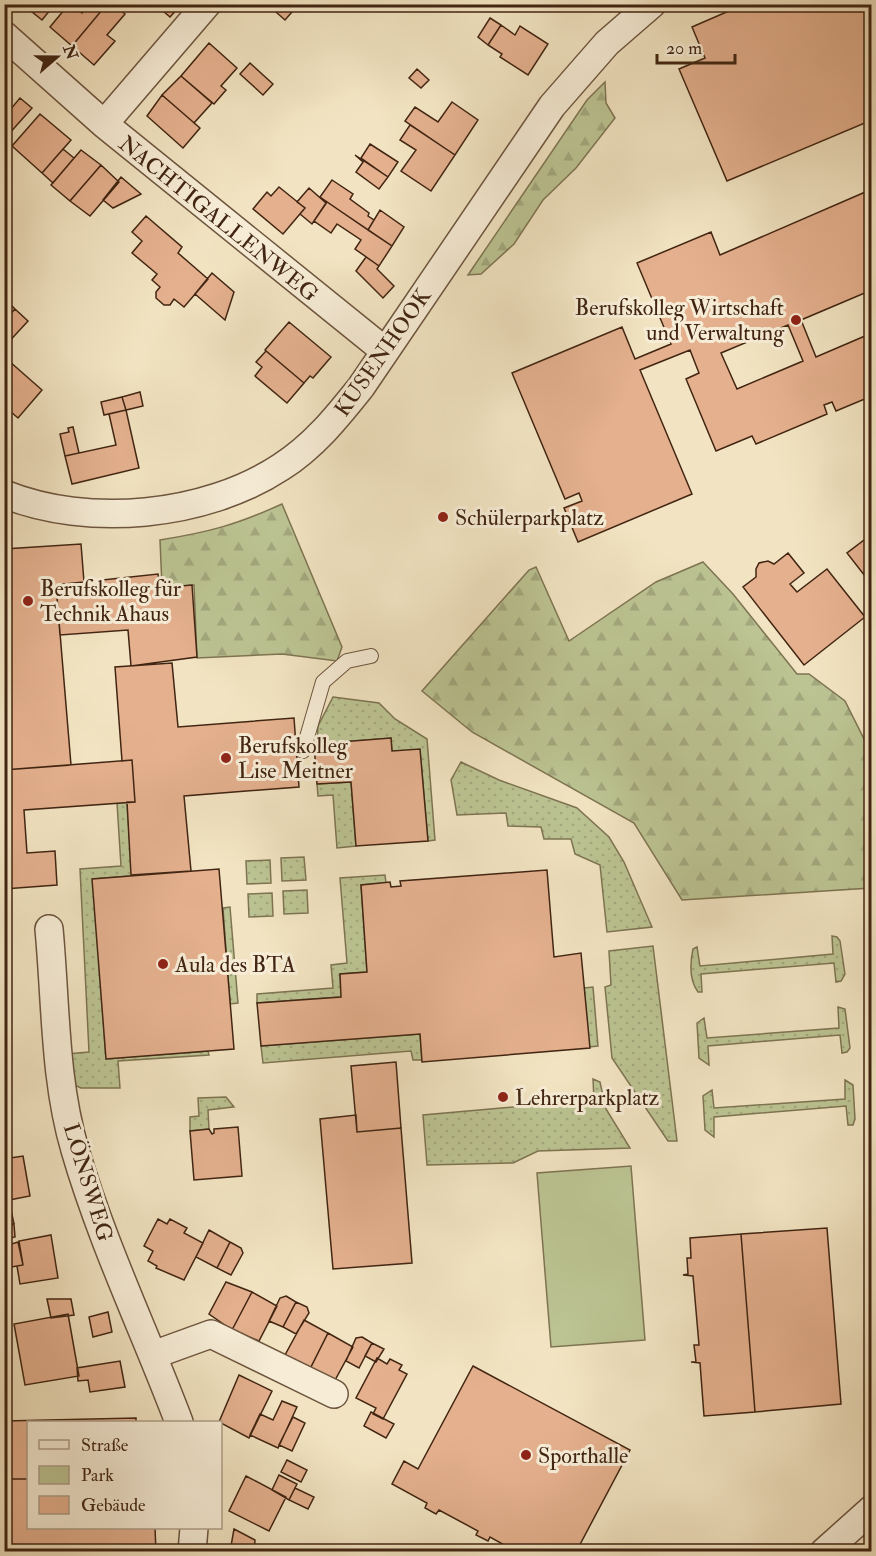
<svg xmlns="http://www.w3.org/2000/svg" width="876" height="1556" font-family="'IM FELL Double Pica',serif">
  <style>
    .green { fill: url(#green-dots); stroke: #7e7452; stroke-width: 1.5 }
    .forest { fill: url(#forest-firs); stroke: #7e7452; stroke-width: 1.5 }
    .pitch { fill: #bcc493; stroke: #7e7452; stroke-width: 1.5 }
    .building { fill: #e4b08e; stroke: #412512; stroke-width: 1.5; fill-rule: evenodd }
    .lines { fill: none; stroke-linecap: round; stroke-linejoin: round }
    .lane-casing { stroke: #6d553e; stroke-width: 16 }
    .street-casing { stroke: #6d553e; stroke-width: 30 }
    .lane { stroke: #f7edd7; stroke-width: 14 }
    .street { stroke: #f7edd7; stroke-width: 27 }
    .poi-dot { fill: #8f2418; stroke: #f7edd7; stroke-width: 2 }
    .labels { text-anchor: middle; stroke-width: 6; stroke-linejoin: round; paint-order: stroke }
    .street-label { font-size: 22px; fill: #412512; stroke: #f7edd7 }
    .poi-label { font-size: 22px; fill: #412512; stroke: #f7edd7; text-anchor: start }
  </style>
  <defs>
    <pattern id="green-dots" width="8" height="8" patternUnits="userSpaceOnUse" patternTransform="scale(1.5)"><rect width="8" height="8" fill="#bcc493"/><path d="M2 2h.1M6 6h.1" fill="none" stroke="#a3a87e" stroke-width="1.8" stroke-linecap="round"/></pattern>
    <pattern id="forest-firs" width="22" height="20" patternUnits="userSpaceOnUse" patternTransform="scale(1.5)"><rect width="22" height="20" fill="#bcc493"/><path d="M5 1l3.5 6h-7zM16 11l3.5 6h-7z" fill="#a3a87e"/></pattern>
  </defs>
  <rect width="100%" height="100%" fill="#f2e4c2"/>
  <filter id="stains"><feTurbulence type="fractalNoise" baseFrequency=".00333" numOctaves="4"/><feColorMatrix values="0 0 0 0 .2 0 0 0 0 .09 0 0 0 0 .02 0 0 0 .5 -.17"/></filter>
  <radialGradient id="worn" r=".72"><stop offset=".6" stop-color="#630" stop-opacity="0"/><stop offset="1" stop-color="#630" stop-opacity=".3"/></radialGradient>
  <path class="green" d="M333 697 379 703 395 719 427 739 435 840 428 841 420 750 392 751 391 738 317 744 318 726Z
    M461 762 499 780 577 808 609 837 624 862 652 927 607 932 600 865 575 854 571 839H544L541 827 508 826 506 813 457 815 451 780Z
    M351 782 356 846 337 848 333 795 318 796 317 784Z
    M127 802 132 876 93 879 106 1059 208 1051 209 1055 118 1061 120 1088H81L72 1084 67 1054 89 1052 80 869 121 866 117 803Z
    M304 857 306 880 282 881 281 858Z
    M270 860 271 883 247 884 246 861Z
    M385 875 386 883 361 885 367 972 340 974 341 997 257 1003V994L333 988 331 965 347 963 340 878Z
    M307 890 308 913 284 914 283 891Z
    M272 893 273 916 249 917 248 894Z
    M230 907 238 1003 230 1004 223 908Z
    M832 936 837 937 840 941 845 974 841 981 836 982 834 963 701 974 702 992H698C689 980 690 963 693 949L697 947 700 966 833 954Z
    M653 946 677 1141H668L612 1058 605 987 611 985 609 951Z
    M593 987 598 1046 589 1047 584 988Z
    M838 1007 845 1009 850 1048 847 1052 842 1053 840 1035 708 1046 709 1065 699 1058 697 1023 704 1018 707 1038 839 1028Z
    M420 1034 422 1060H413L411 1051 263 1063 261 1046Z
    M593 1079 600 1082 606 1109 630 1148 538 1151 513 1163 427 1165 423 1115 594 1100Z
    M845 1080 853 1085 855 1119 853 1125H848L846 1106 714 1117V1137L705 1130 703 1096 712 1090 714 1108 845 1099Z
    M226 1097 234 1107 208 1110 209 1129 190 1131V1117L199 1116 198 1098Z"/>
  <path class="forest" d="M605 82 606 103 615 118 576 168 543 200 514 244 481 274 468 275 587 100Z
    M282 504 342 647 337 661 282 654 197 658 194 585 162 587 160 540C209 532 236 525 282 504Z
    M703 562 733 594 797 674H809L845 701 871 753V888L682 900 634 823 472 732 422 691 529 570 536 567 569 641 656 582Z"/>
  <path class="pitch" d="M631 1166 645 1340 551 1347 537 1173Z"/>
  <path class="building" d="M36 4H55L42 20 31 11Z
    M69 4 82 13 89 4H107L72 46 50 27Z
    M107 4H113L125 14 107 35 115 41 94 65 72 46Z
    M155 4H178L180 6 170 17Z
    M267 4H299L285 20Z
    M745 4H872V120L727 181 679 69 705 58 692 27Z
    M490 18 501 25 488 45 478 37Z
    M501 25 515 35 520 26 548 44 528 75 500 57 502 54 488 45Z
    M209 43 237 68 221 86 226 90 214 104 181 76Z
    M250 63 273 84 263 95 240 74Z
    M417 69 429 80 421 88 409 78Z
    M181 76 212 103 194 123 200 128 162 95Z
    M162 95 200 128 183 148 147 116Z
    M20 98 32 108 8 135 4 132V117Z
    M452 102 478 120 455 155 405 121 415 107 438 122Z
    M40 114 71 140 42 173 12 146Z
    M410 125 455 155 431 191 401 171 416 150 400 140Z
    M370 144 398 162 388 177 361 158Z
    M63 149 74 158 53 183 42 173Z
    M81 150 101 165 70 201 51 185Z
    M355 155 388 177 379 189 356 172 363 162Z
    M101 165 119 182 90 216 70 201Z
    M121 177 141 194 113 208 103 200Z
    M332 180 353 194 350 199 369 213 368 216 374 220 368 230 320 197Z
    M279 187 305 208 283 234 253 209 267 192 271 196Z
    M309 188 326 203 312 224 300 214 305 208 297 202Z
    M870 190 872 303 867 292 801 320 816 357 872 333V396L836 411 832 402 824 405 827 414 756 444 752 436 716 451 686 379 699 373 690 350 640 370 692 494 578 542 564 508 582 501 579 493 565 499 512 373 622 327 635 359 671 344 637 263 711 232 720 255ZM788 325 803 361 737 389 721 353Z
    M327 202 392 246 379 266 355 249 361 240 337 224 331 233 314 221Z
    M380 210 404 227 392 246 368 230Z
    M146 216 182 247 178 253 208 279 184 307 174 299 170 305H164L156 298V292L160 287 152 280 157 274 132 253 142 241 132 232Z
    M366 257 379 266 377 269 394 286 383 298 356 271Z
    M212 273 234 292 225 320 195 294Z
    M6 300 15 309 4 321V301Z
    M15 309 28 321 5 346 4 321Z
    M289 322 331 357 313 378 310 376 304 383 265 350Z
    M266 351 304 383 287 403 255 376 262 367 256 362Z
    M9 361 42 390 18 418 4 406V366Z
    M140 392 143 406 126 410 122 397Z
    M122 397 126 410 104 415 101 402Z
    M126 410 139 468 72 484 65 456 116 445 109 414Z
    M73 427 79 453 65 456 60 434 69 432 68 428Z
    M872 534V585L847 553Z
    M81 544 84 582 56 585 71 765 4 770V549Z
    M788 553 804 573 790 584 797 592 827 569 865 617 804 665 743 587 756 577V569L759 563 768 561 774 564Z
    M158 574 160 588 192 585 197 657 131 666 128 630 60 635 56 585Z
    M172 663 178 727 294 718 299 787 184 796 191 871 131 875 127 802H135L132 760 122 761 115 667Z
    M391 738 392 751 420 749 428 841 356 846 351 782 317 784 314 744Z
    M132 760 135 802 24 810 27 853 55 851 57 885 4 889V770Z
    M219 869 234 1049 106 1059 92 879Z
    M547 870 554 957 581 953 590 1048 422 1062 420 1034 261 1046 257 1003 341 997 340 974 367 972 361 885 390 882 391 887 401 886 400 881Z
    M396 1062 401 1128 357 1132 351 1066Z
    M356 1115 357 1132 401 1128 412 1263 333 1269 320 1119Z
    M238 1127 242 1176 194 1180 190 1131 209 1129 212 1134 214 1133V1129Z
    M23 1156 30 1196 4 1201V1159Z
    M11 1210 14 1224 4 1226V1211Z
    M158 1219 167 1224 170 1219 187 1228 184 1233 203 1243 184 1280 156 1268 157 1266 148 1261 153 1251 144 1246Z
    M14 1224 15 1237 4 1239V1226Z
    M827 1228 841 1404 755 1412 741 1234Z
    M209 1230 230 1242 217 1268 196 1257Z
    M741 1234 755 1412 704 1416 700 1363 691 1362H696L694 1345H699L693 1276 683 1275 688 1274 687 1258H691L690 1238Z
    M51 1235 58 1278 20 1284 17 1266 23 1265 19 1241Z
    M18 1242 23 1265 6 1268 4 1255 8 1245Z
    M230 1242 241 1248 243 1253 231 1275 217 1268Z
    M226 1282 252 1292 232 1330 209 1314Z
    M252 1292 277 1306 259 1341 232 1330Z
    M286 1296 296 1302 283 1327 269 1321 280 1298Z
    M47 1299H71L74 1315 51 1318Z
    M296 1302 307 1307 309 1313 296 1334 283 1327Z
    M108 1312 112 1332 93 1337 89 1317Z
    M68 1314 79 1376 25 1385 14 1324Z
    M304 1320 328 1333 309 1371 285 1355Z
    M328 1333 353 1347 334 1382 309 1371Z
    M362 1337 372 1343 359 1368 346 1361 356 1338Z
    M372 1343 384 1349 376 1362 365 1356Z
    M377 1358 387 1364 390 1359 402 1365 399 1370 407 1374 383 1419 373 1414 376 1408 356 1398Z
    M120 1361 125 1387 90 1392 88 1380 78 1381 77 1368Z
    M473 1366 630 1450 576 1552H517L490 1537 488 1541 476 1535 478 1531 439 1510 436 1514 425 1508 427 1503 392 1484 404 1461 418 1469Z
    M239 1375 272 1391 249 1438 219 1422Z
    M282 1401 297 1407 278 1448 250 1435 260 1414 273 1420Z
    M371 1412 394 1424 386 1438 364 1426Z
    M293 1417 305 1423 292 1451 279 1445Z
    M136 1418V1422H28V1479H4V1421Z
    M287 1460 307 1470 301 1482 281 1472Z
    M279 1475 297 1484 289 1500 272 1490Z
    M246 1476 286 1497 269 1531 229 1511Z
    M4 1479H28V1528H155L156 1552H4Z
    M295 1488 314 1497 308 1509 289 1500Z
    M234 1529 255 1540 254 1552H243L231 1546Z"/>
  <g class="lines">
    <g class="lane-casing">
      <path id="lane" d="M303 751 323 682 347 661 371 656"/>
    </g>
    <g class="street-casing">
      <path id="street" d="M4 35 104 124 385 351
        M104 124 207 4
        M4 494C88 528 205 517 281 467 314 446 337 417 361 387L552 106 607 43 652 4
        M49 929C56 1003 54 1079 75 1150 102 1243 145 1332 179 1422
        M153 1355 211 1334 334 1394
        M192 1552 194 1528
        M824 1552 872 1509"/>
    </g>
    <use href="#lane" class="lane"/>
    <use href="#street" class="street"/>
  </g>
  <g class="poi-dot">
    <circle cx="796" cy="320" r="6"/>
    <circle cx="443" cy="517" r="6"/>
    <circle cx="28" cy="601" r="6"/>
    <circle cx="226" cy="758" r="6"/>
    <circle cx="163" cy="964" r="6"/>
    <circle cx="503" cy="1097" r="6"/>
    <circle cx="526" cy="1455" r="6"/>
  </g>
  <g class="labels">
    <g class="street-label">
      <text transform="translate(219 218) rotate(39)" y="8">NACHTIGALLENWEG</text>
      <text transform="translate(382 352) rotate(-55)" y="8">KUSENHOOK</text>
      <text transform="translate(89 1182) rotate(73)" y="8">LÖNSWEG</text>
    </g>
    <g class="poi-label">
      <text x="784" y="315" text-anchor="end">Berufskolleg Wirtschaft<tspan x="784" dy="25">und Verwaltung</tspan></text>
      <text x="455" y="525">Schülerparkplatz</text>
      <text x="40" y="596">Berufskolleg für<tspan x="40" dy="25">Technik Ahaus</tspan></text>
      <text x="238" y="753">Berufskolleg<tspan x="238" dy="25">Lise Meitner</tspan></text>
      <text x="175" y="972">Aula des BTA</text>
      <text x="515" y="1105">Lehrerparkplatz</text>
      <text x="538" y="1463">Sporthalle</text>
    </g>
  </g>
  <rect width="876" height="1556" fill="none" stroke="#f2e4c2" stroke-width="24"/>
  <rect x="6" y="6" width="864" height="1544" fill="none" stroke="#412512" stroke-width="3"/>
  <rect x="12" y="12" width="852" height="1532" fill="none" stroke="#412512" stroke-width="1.5"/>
  <rect x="27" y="1421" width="195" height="108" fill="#f7edd7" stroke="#ae9d88" stroke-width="1.5"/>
  <rect x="39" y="1440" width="30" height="9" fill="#f7edd7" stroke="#ae9d88" stroke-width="1.5"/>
  <text x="81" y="1451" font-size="18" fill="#412512">Straße</text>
  <rect x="39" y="1466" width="30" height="18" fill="#bcc493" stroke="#ae9d88" stroke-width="1.5"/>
  <text x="81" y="1481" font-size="18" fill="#412512">Park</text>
  <rect x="39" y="1496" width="30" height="18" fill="#e4b08e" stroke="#ae9d88" stroke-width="1.5"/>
  <text x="81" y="1511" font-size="18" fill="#412512">Gebäude</text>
  <g transform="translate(57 57) rotate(70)" stroke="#f7edd7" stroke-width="4.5" paint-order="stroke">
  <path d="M0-4.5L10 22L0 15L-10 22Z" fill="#412512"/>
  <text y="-9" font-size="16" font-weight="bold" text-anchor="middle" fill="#412512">N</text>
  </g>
  <path d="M657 54v9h78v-9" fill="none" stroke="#412512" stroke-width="3"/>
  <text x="666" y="54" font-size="18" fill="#412512" stroke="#f7edd7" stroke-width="4.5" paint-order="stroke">20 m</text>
  <rect width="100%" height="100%" filter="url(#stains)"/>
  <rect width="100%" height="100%" fill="url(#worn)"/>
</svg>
